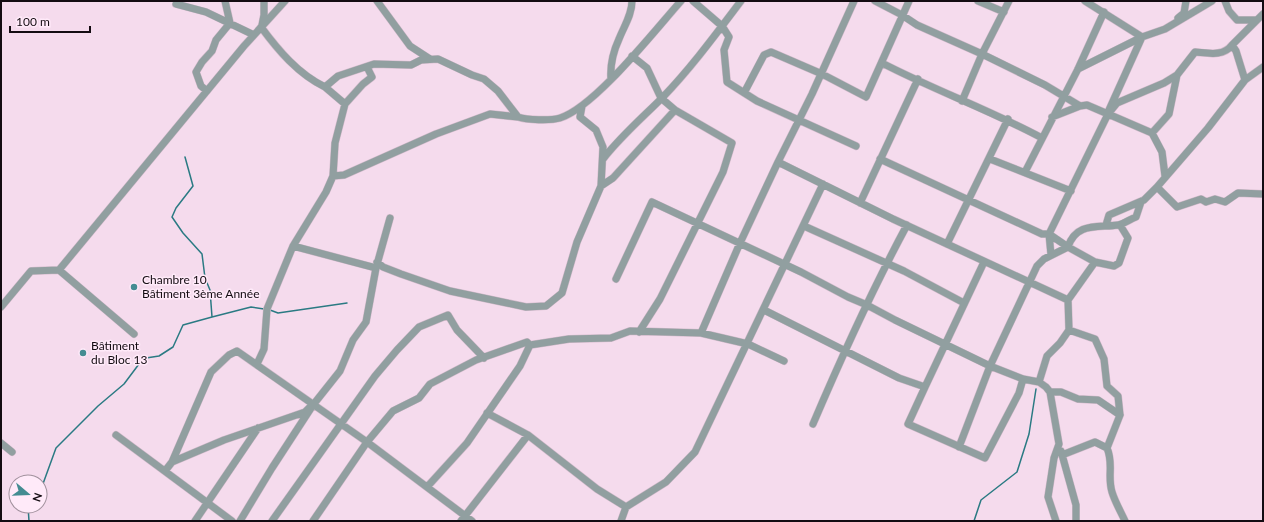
<svg xmlns="http://www.w3.org/2000/svg" width="1264" height="522" font-family="Lato,sans-serif">
  <style>
    .lines { fill: none; stroke-linecap: round; stroke-linejoin: round }
    .stream { stroke: #2a7a83; stroke-width: 1.5 }
    .minor-casing { stroke: #d1baca; stroke-width: 8 }
    .minor { stroke: #919fa0; stroke-width: 7 }
    .poi-dot { fill: #448c92; stroke: #ffeaf9; stroke-width: 1.5 }
    .labels { text-anchor: middle; stroke-width: 3; stroke-linejoin: round; paint-order: stroke }
    .poi-label { font-size: 12px; fill: #140c12; stroke: #ffeaf9; text-anchor: start }
  </style>
  <rect width="100%" height="100%" fill="#f5dbed"/>
  <g class="lines">
    <path class="stream" d="M270 310 278 313 347 303
      M212 317 251 307 264 309
      M40 492 56 448 98 406 124 384 139 364 146 358 159 356 173 347 183 325 212 317 210 290 205 278 202 254 183 233 172 217 176 208 193 186 185 157
      M28 506 29 521
      M974 521 981 500 1017 472 1029 434 1036 389"/>
    <g class="minor-casing">
      <path id="minor" d="M377 1 410 46 430 59
        M693 1 722 26 729 37 724 50 727 82 757 101 856 146
        M875 1 902 15 917 25 982 54 1045 85 1080 106 1087 105 1108 114 1117 103 1164 83 1177 75
        M978 1 1004 12
        M1085 1 1142 37 1109 110
        M1225 1 1229 11 1237 20H1255
        M176 4 206 12 254 35
        M1263 14 1232 45 1236 51 1245 80 1208 128 1157 187 1177 207 1201 199 1206 202 1215 199 1225 202 1238 193 1263 194
        M1178 18 1184 13 1186 1
        M262 25 264 15V1
        M261 27C278 50 298 74 325 87
        M632 56 647 68 661 98 675 110
        M882 63C934 90 990 110 1042 138
        M1078 69 1142 37 1165 29 1212 1
        M611 79C610 65 613 52 619 39 624 26 632 15 632 1
        M1245 80 1263 67
        M207 91 201 86 196 72 202 62 212 51 216 40 230 23 225 1
        M744 93 764 55 771 52 822 74 866 97 909 1
        M962 101 982 54 1009 1
        M518 117C527 120 550 121 560 118 595 107 655 30 681 1
        M1052 117 1080 106
        M1152 133 1169 114 1177 75 1195 52C1208 53 1223 57 1232 45
        M603 159C621 136 642 118 662 98 691 68 716 34 741 1
        M880 159 1042 234H1049L1108 114 1152 133 1162 152 1165 176
        M990 159 1071 191
        M778 162 893 219 1068 300
        M1025 172 1078 69 1104 12
        M333 176 344 175 436 134 490 114 518 117 498 91 484 79 472 75 438 59 421 60 411 65 374 64 338 76 325 87 345 104 363 84 372 77 367 67
        M601 186 613 178 675 110 732 143 723 172 660 299 639 332
        M860 203 918 79
        M1106 225 1109 215 1144 200 1157 187
        M804 226 904 271 964 303
        M947 244 1008 119
        M293 246 326 192 333 176 335 143 345 104
        M1051 255 1049 234 1068 247C1076 222 1098 228 1118 225 1124 224 1130 219 1136 217L1141 202
        M377 262 383 267 401 274 450 291 526 307 546 306 562 293 577 242 601 186 603 147 596 130 580 117 582 106
        M59 270 244 46 285 1
        M616 279 652 202 801 272 848 297 867 305 895 320 990 366 1023 379 1039 382 1046 387 1050 392H1061L1078 399 1098 400 1120 415
        M1 307 31 271 59 270 134 334
        M764 310 899 378 925 387 984 262
        M701 333 740 243 778 162 812 94 854 1
        M257 364 264 349 267 309 293 246 376 268
        M1039 382 1047 356 1060 343 1069 330 1068 300 1095 262 1114 266 1119 263 1128 238 1120 225
        M925 387 908 424 985 458 1019 393 1023 379
        M1050 392 1059 444 1054 458 1048 497 1056 521
        M487 413 528 435 597 489 626 507
        M813 424C842 356 872 290 907 225
        M116 435 232 521
        M1 443 12 452
        M959 447 990 366 1037 266 1044 259 1068 247 1095 262
        M1107 448C1114 464 1107 476 1112 492 1115 502 1121 512 1125 521
        M1061 451 1076 505V521
        M1062 455 1095 442 1107 448 1120 415 1118 396 1107 386 1104 359 1095 339 1069 330
        M172 462 211 372 229 355 237 351 367 442 472 521
        M165 471 172 462 224 440 305 412 310 407
        M427 487 467 443 520 366 530 345
        M195 521 258 428
        M240 521 272 468 313 405 340 371 353 340 366 322 376 268 390 218
        M272 521 375 376 397 350 419 327 448 315 457 330 484 358
        M313 521 367 442 393 411 419 398 430 384 476 360 527 342 530 345 569 339 611 338 630 331 701 333 748 344 784 361
        M461 521 528 435
        M621 521 626 507 666 482 695 452 823 184"/>
    </g>
    <use href="#minor" class="minor"/>
  </g>
  <g class="poi-dot">
    <circle cx="134" cy="287" r="4"/>
    <circle cx="83" cy="353" r="4"/>
  </g>
  <g class="labels">
    <g class="poi-label">
      <text x="142" y="284">Chambre 10<tspan x="142" dy="14">Bâtiment 3ème Année</tspan></text>
      <text x="91" y="350">Bâtiment<tspan x="91" dy="14">du Bloc 13</tspan></text>
    </g>
  </g>
  <rect width="1264" height="522" fill="none" stroke="#140c12" stroke-width="4"/>
  <g transform="translate(28 494) rotate(109)"><circle r="19" fill="#ffeaf9" stroke="#a1919d"/>
  <path d="M0-3L7 15L0 10L-7 15Z" fill="#448c92"/>
  <text y="-6" font-size="11" font-weight="bold" text-anchor="middle" fill="#140c12">N</text>
  </g>
  <path d="M10 26v6h80v-6" fill="none" stroke="#140c12" stroke-width="2"/>
  <text x="16" y="26" font-size="12" fill="#140c12" stroke="#ffeaf9" stroke-width="3" paint-order="stroke">100 m</text>
</svg>
